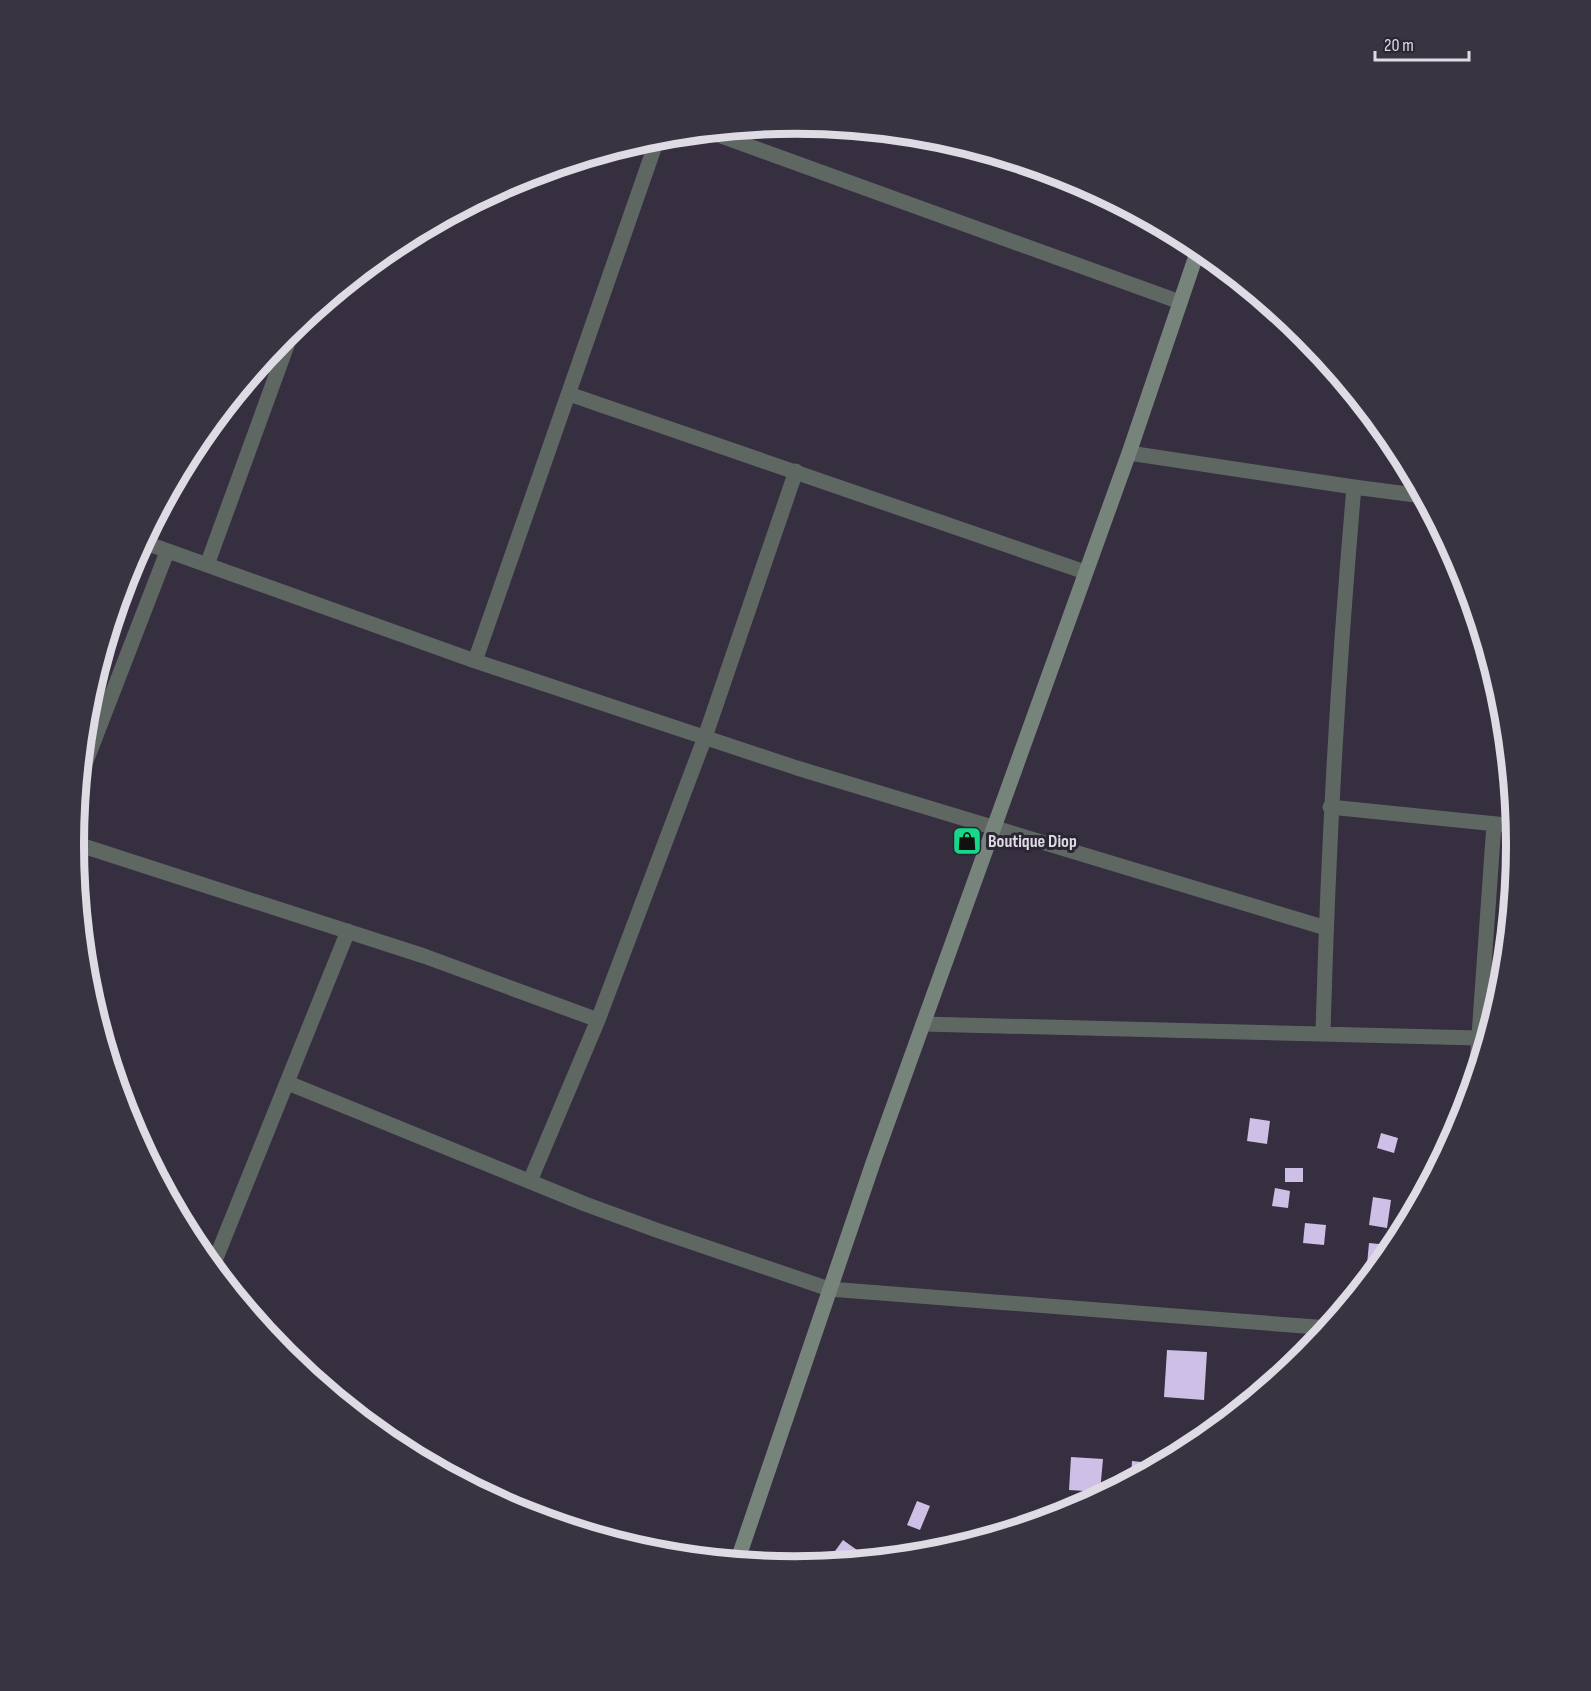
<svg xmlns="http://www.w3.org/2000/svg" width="1591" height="1691" font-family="'Sofia Sans Condensed',sans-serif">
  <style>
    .building { fill: #cdbfe5 }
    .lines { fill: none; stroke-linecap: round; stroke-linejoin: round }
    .street { stroke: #5f6762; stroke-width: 15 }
    .secondary { stroke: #77847c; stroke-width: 15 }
    .labels { text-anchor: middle; stroke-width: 6; stroke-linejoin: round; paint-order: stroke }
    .poi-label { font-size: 18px; font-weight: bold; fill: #dfdbe5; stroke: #2b2534; text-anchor: start }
    .rim { fill: none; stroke: #dfdbe5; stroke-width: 8 }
  </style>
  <rect width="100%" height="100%" fill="#352f3f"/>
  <path class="building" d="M1250 1118 1270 1121 1267 1144 1247 1141Z
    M1381 1133 1398 1138 1394 1153 1377 1148Z
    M1285 1168H1303V1182H1285Z
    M1275 1188 1290 1191 1288 1208 1272 1206Z
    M1373 1197 1391 1200 1387 1228 1369 1225Z
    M1305 1223 1326 1225 1324 1245 1303 1243Z
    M1369 1243 1389 1245 1388 1256 1372 1275H1366Z
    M1167 1350 1207 1352 1204 1400 1164 1397Z
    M1071 1457 1103 1459 1100 1492 1069 1490Z
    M1132 1461 1151 1463V1470L1138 1477H1131Z
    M917 1501 930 1506 920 1530 907 1525Z
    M843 1540 871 1560 825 1565Z"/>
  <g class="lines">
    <path class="street" d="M710 132 1180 302
      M569 394 1085 572
      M1129 453 1354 487 1423 496
      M143 542 475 661 797 768 1326 928
      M207 565 293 329
      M475 661 658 137
      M80 777 167 552
      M1330 807 1516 826
      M74 843 424 956 598 1020
      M923 1024 1478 1038
      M1323 1033C1328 850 1338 669 1354 487
      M1476 1078 1494 824
      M288 1083 585 1204 659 1231 829 1289 1329 1328
      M530 1181 598 1020 705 737 796 471
      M212 1268 348 931"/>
    <path class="secondary" d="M737 1562 874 1160 1129 453 1199 247"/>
  </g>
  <defs>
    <g id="shop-square" transform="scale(1.5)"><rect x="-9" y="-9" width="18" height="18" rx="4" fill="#14d989" stroke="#2b2534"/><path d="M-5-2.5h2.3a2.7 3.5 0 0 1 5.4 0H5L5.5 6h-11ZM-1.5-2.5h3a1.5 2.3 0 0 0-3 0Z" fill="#111"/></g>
  </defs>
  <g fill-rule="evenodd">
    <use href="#shop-square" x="967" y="841"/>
  </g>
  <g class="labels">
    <g class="poi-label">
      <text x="988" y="847">Boutique Diop</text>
    </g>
  </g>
  <path d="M0 0H1591V1691H0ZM84 845a711 711 0 1 1 1422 0a711 711 0 1 1-1422 0Z" fill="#393442" fill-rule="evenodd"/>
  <path class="rim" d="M84 845a711 711 0 1 1 1422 0a711 711 0 1 1-1422 0Z"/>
  <path d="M1375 51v9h94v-9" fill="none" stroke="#dfdbe5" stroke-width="3"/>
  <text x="1384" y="51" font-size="18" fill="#dfdbe5" stroke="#2b2534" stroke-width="4.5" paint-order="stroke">20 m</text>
</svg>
